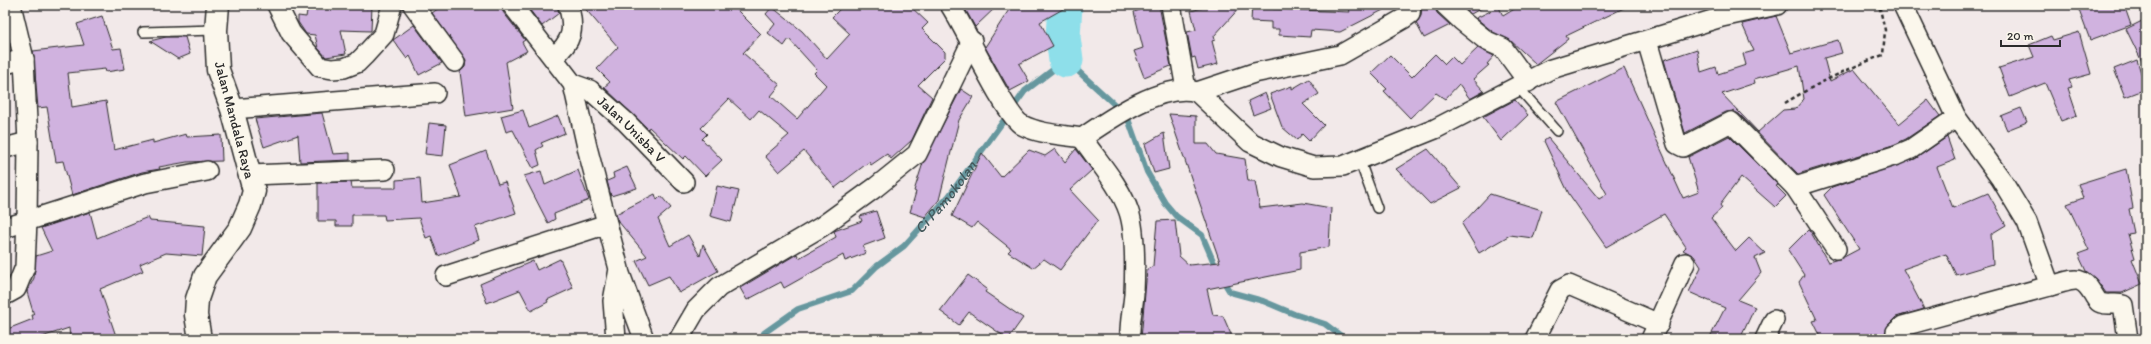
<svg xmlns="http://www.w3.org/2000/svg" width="2151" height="344" font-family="Itim,sans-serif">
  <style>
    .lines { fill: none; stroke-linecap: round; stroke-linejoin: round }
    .stream { stroke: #66979e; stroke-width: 6 }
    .river { stroke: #8edfea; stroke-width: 35 }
    .building { fill: #d0b2df; stroke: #2b2b2b; fill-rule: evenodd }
    .lane-casing { stroke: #2b2b2b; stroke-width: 12 }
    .street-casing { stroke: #2b2b2b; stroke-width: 22 }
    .secondary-casing { stroke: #2b2b2b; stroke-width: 25 }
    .path { stroke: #2b2b2b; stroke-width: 2.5; stroke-dasharray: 4 3; stroke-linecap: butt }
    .lane { stroke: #fbf7ec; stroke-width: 9 }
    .street { stroke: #fbf7ec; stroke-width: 19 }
    .secondary { stroke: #fbf7ec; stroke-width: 22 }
    .labels { text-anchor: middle; stroke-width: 3; stroke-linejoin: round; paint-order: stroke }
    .street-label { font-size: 14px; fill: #2b2b2b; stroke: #fbf7ec }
    .water-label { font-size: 15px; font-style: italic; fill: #44585b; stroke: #fbf7ec }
  </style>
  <rect width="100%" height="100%" fill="#f2e9e9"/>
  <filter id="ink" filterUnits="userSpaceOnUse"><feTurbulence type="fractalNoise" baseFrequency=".025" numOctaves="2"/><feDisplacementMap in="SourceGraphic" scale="8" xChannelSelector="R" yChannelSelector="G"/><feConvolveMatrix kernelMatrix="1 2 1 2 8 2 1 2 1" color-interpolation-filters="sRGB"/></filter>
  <g filter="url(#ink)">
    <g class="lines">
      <g class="stream">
        <path d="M1222 279 1230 292 1263 301 1294 314 1325 324 1345 339"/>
        <path id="s1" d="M763 339 764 333 798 309 852 291 877 266 904 246 949 196 1025 91 1066 60 1127 116 1147 172 1165 203 1176 216 1202 235 1217 270"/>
      </g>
      <path class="river" d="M1065 5 1063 37 1066 60"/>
    </g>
    <path class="building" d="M308 5H372L371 31 341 30 346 54 326 57 318 48 315 35 306 34 298 22V16L306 17Z
      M443 5H501L503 12 525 40 522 42 527 51 506 62 513 108 466 116 460 72 465 67 466 60 432 13Z
      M526 5H557L559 13 542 26Z
      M582 5H732L761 34 743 53 780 85 771 96 797 119 826 85 814 73 817 70 789 39 784 46 768 33 775 24 766 14 772 7 802 31 827 59 850 34 832 17 844 5H909L928 23 922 29 945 52V58L918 85 932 97 912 140 891 159 887 154 871 165 869 162 835 188 804 151 779 172 765 156 789 135 759 110 751 119 729 99 701 128 707 134 702 139 722 160 705 176 686 156 683 159 649 127 648 129 604 87 610 82 597 69 618 47Z
      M963 5H998L975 27Z
      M1012 5H1070L1040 22 1053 46 1019 64 1029 81 1010 91 985 47Z
      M1139 5H1159L1171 66 1144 77 1134 51 1143 48 1134 12 1140 10Z
      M1201 5H1242L1214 36 1215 40 1212 41 1218 64 1198 69 1195 57 1192 58 1187 32 1196 30 1191 11 1202 8Z
      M1252 5H1273V9L1350 12 1347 5H1393L1340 32 1311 30 1310 37 1279 35V29H1271V22L1251 21Z
      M1422 5H1434L1437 13 1450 25 1424 38 1416 23 1421 16Z
      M1461 5H1487L1471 14Z
      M1521 5H1630L1566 36 1568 39 1536 64 1510 40 1493 32 1476 18 1499 7 1503 16Z
      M2077 5H2124L2131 25 2090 40Z
      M102 16 113 49 121 48 125 69 106 72 105 69 68 73 72 107 106 101 114 150 153 140V143L186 134 187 137 221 135 222 161 187 162 159 167 160 169 142 172 72 195 63 161 56 162 47 107 38 108 33 51 84 45 77 24Z
      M1776 16 1791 53 1838 40 1842 53 1824 58 1830 81 1854 69 1899 124 1928 100 1940 116 1906 139 1893 145 1798 174 1739 114 1733 111 1726 112 1685 133 1664 60 1697 49 1701 72 1716 67 1718 74 1746 65 1743 54 1754 51 1742 24ZM1799 66 1804 99 1795 109 1783 110 1758 132 1722 94 1755 83 1754 79Z
      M2146 19V70L2126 29Z
      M414 25 442 63 419 75 410 56 407 59 393 40Z
      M2079 32 2091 74 2069 80 2072 87 2068 88 2077 115 2061 121 2045 83 2010 97 1999 68 2034 57 2029 45 2051 36 2053 40Z
      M166 37H185L190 54 178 59 150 41Z
      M1478 48 1494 56 1487 64 1489 65 1473 79 1484 91 1470 99 1459 84 1445 99 1436 93 1410 118 1384 91 1387 89 1371 73 1390 55 1412 77 1435 54 1445 64 1452 57 1460 65Z
      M2137 60 2146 89 2125 97 2114 69Z
      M1624 68 1683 198 1699 192 1688 157 1729 136 1778 185 1776 186 1786 196 1775 207 1741 177 1720 205 1722 208 1711 218 1736 251 1749 238 1765 253 1755 258 1761 273 1738 300 1755 307 1740 339H1709L1725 308 1689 292 1701 267 1694 256 1683 250 1686 247 1664 214 1606 247 1569 194 1544 141 1548 138 1599 199 1607 194 1556 102Z
      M1309 79 1319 94 1303 104 1324 125 1309 141 1302 134 1297 140 1282 127 1270 94 1292 86V89Z
      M961 89 973 97 959 120 939 200 925 217 910 212 916 192 914 191 923 163Z
      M1265 93 1271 108 1253 115 1248 101Z
      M1515 100 1528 115 1501 141 1483 117Z
      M2021 108 2027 122 2007 130 2001 116Z
      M523 110 529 128 558 116 565 133 541 143 543 146 536 150 540 165 533 168 513 130 506 132 501 116Z
      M322 113 333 154 350 153V160L300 162 298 135 264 147 255 119Z
      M1169 114 1196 116V144H1208L1216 154 1245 159 1248 181H1255L1260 208 1303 203 1331 208 1329 247 1300 252V270L1207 289 1213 315 1223 316 1233 339H1141L1147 270 1153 266 1157 221 1175 220 1179 256 1189 265 1220 262Z
      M429 123 446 125 443 156 425 154Z
      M1164 133 1169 169 1154 173 1145 144Z
      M1947 137 1955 160 1937 167 1953 208 1988 193 2006 225 1991 234 1993 264 1956 275 1946 254 1903 269 1924 309 1896 317 1889 324 1885 333 1874 339H1822L1813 321 1817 320 1799 282 1804 275 1788 250 1809 229 1828 262 1842 258 1859 249 1824 195 1832 187 1915 159Z
      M1055 149 1065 162 1076 149 1092 170 1070 190 1098 220 1060 270 1044 259 1033 268 1008 252 1011 249 977 222 972 228 952 216 982 153 1001 177 1029 150 1045 156Z
      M1428 149 1461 188 1430 204 1396 169Z
      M486 151 498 184 505 182 516 213 475 227 479 240 438 256 431 236 426 238 419 218 385 220 384 215H352V226H336V221H318V183L351 182 352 188H396V180L420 178 422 203 461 197 450 165Z
      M627 167 637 188 611 196 607 181 614 178 613 173Z
      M2126 169 2133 208 2129 209 2134 233 2128 234 2135 258 2132 259 2142 284 2122 293H2106L2096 279 2086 271 2078 254 2089 250 2067 204 2083 198 2078 184Z
      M578 170 589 200 554 214 555 219 548 223 524 176 541 171 545 185Z
      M717 186 739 191 731 222 710 216Z
      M655 194 657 200 661 196 671 208 658 219 670 246 688 235 700 256 703 244 718 271 679 293 669 276 648 285 636 261 647 256 618 221 616 214Z
      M1490 194 1542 210 1533 238 1510 235 1479 253 1462 224Z
      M876 211 885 238 863 246 866 253 845 261 843 255 784 288 781 282 747 300 740 288 797 254 799 258 836 237 834 231 862 221 860 216Z
      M90 212 97 238 148 217 150 221 205 226 202 256 166 253 140 264 143 271 100 289 117 339H70L69 328 36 339H5V330L33 319 32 315H34L27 292 34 278 36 256 52 251 41 228Z
      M560 259 573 288 547 300 548 302 531 311 520 290 487 303 480 284 533 261 537 270Z
      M968 275 987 289 985 292 1023 318 1008 339 969 312 959 325 940 311Z"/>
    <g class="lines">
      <g class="lane-casing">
        <path id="lane" d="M143 32 216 30
          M1518 87 1557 131
          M1359 159 1377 208"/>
      </g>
      <g class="street-casing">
        <g id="street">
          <path d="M277 5 291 33 320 67 332 69 344 68 357 63 364 56 384 34 392 5"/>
          <path d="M413 5 455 62"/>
          <path d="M512 5 573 84 587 147 619 269 613 301 616 339"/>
          <path d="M950 5C965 27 1005 116 1022 125 1039 134 1063 135 1082 138 1110 119 1162 82 1197 92L1250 142 1281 157 1314 167 1343 166 1435 129 1551 69 1722 17 1777 5"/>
          <path d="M1171 5 1186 89"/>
          <path d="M1445 5 1462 21 1487 41 1503 48 1528 82"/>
          <path d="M1903 5 1956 117 2001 179 2027 222 2050 286C2072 281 2080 272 2093 294 2095 297 2097 302 2101 303 2108 306 2116 302 2123 305L2128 339"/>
          <path d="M1647 41 1677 144 1683 147 1731 122 1795 187 1897 155 1911 149 1947 124"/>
          <path d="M553 57C573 42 575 28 568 5"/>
          <path d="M5 64 24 59"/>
          <path id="s2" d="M573 84 590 90 626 122 684 182"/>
          <path d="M1197 92 1254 73 1340 55 1403 19 1410 14 1411 5"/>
          <path d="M232 109 435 93"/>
          <path d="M1082 138C1097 160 1121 187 1129 212 1136 233 1135 271 1134 294 1133 309 1129 323 1130 339"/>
          <path d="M5 148 28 142"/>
          <path d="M250 175 385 170"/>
          <path d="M1795 187 1836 249"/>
          <path d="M5 228 145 183 207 171"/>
          <path d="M619 271 644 339"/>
          <path d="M446 276 607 224"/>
          <path d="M5 295 16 289 25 267 27 220 28 142 24 59 11 5"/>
          <path d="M679 339 696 310 719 287 821 227 876 187 917 154 972 41"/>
          <path d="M1535 339 1560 290 1569 285 1659 324"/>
          <path d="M1651 339 1685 263"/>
          <path d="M1765 339 1774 320"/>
          <path d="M1897 339 1896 332 1903 326 2050 286"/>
        </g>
      </g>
      <g class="secondary-casing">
        <path id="secondary" d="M200 339 196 315 197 299 205 276 240 228 250 205 254 191 232 109 218 70 216 30 218 5"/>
      </g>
      <path class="path" d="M1785 103C1816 84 1849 68 1883 55L1885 30 1879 5"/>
      <use href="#lane" class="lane"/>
      <use href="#street" class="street"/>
      <use href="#secondary" class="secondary"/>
    </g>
  </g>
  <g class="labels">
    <g class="street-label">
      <text transform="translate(235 120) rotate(75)" y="5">Jalan Mandala Raya</text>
      <text dy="5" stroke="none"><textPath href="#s2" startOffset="75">Jalan Unisba V</textPath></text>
    </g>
    <g class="water-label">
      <text dy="5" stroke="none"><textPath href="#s1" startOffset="238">Ci Pamokolan</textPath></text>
    </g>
  </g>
  <rect width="2151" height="344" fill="none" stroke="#fbf7ec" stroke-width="20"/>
  <rect x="10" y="10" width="2131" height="324" fill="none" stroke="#2b2b2b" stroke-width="1.5" filter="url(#ink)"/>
  <path d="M2001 40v6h59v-6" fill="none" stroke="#2b2b2b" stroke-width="2"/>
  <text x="2007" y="40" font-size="12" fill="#2b2b2b" stroke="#fbf7ec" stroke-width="3" paint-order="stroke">20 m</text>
</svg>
